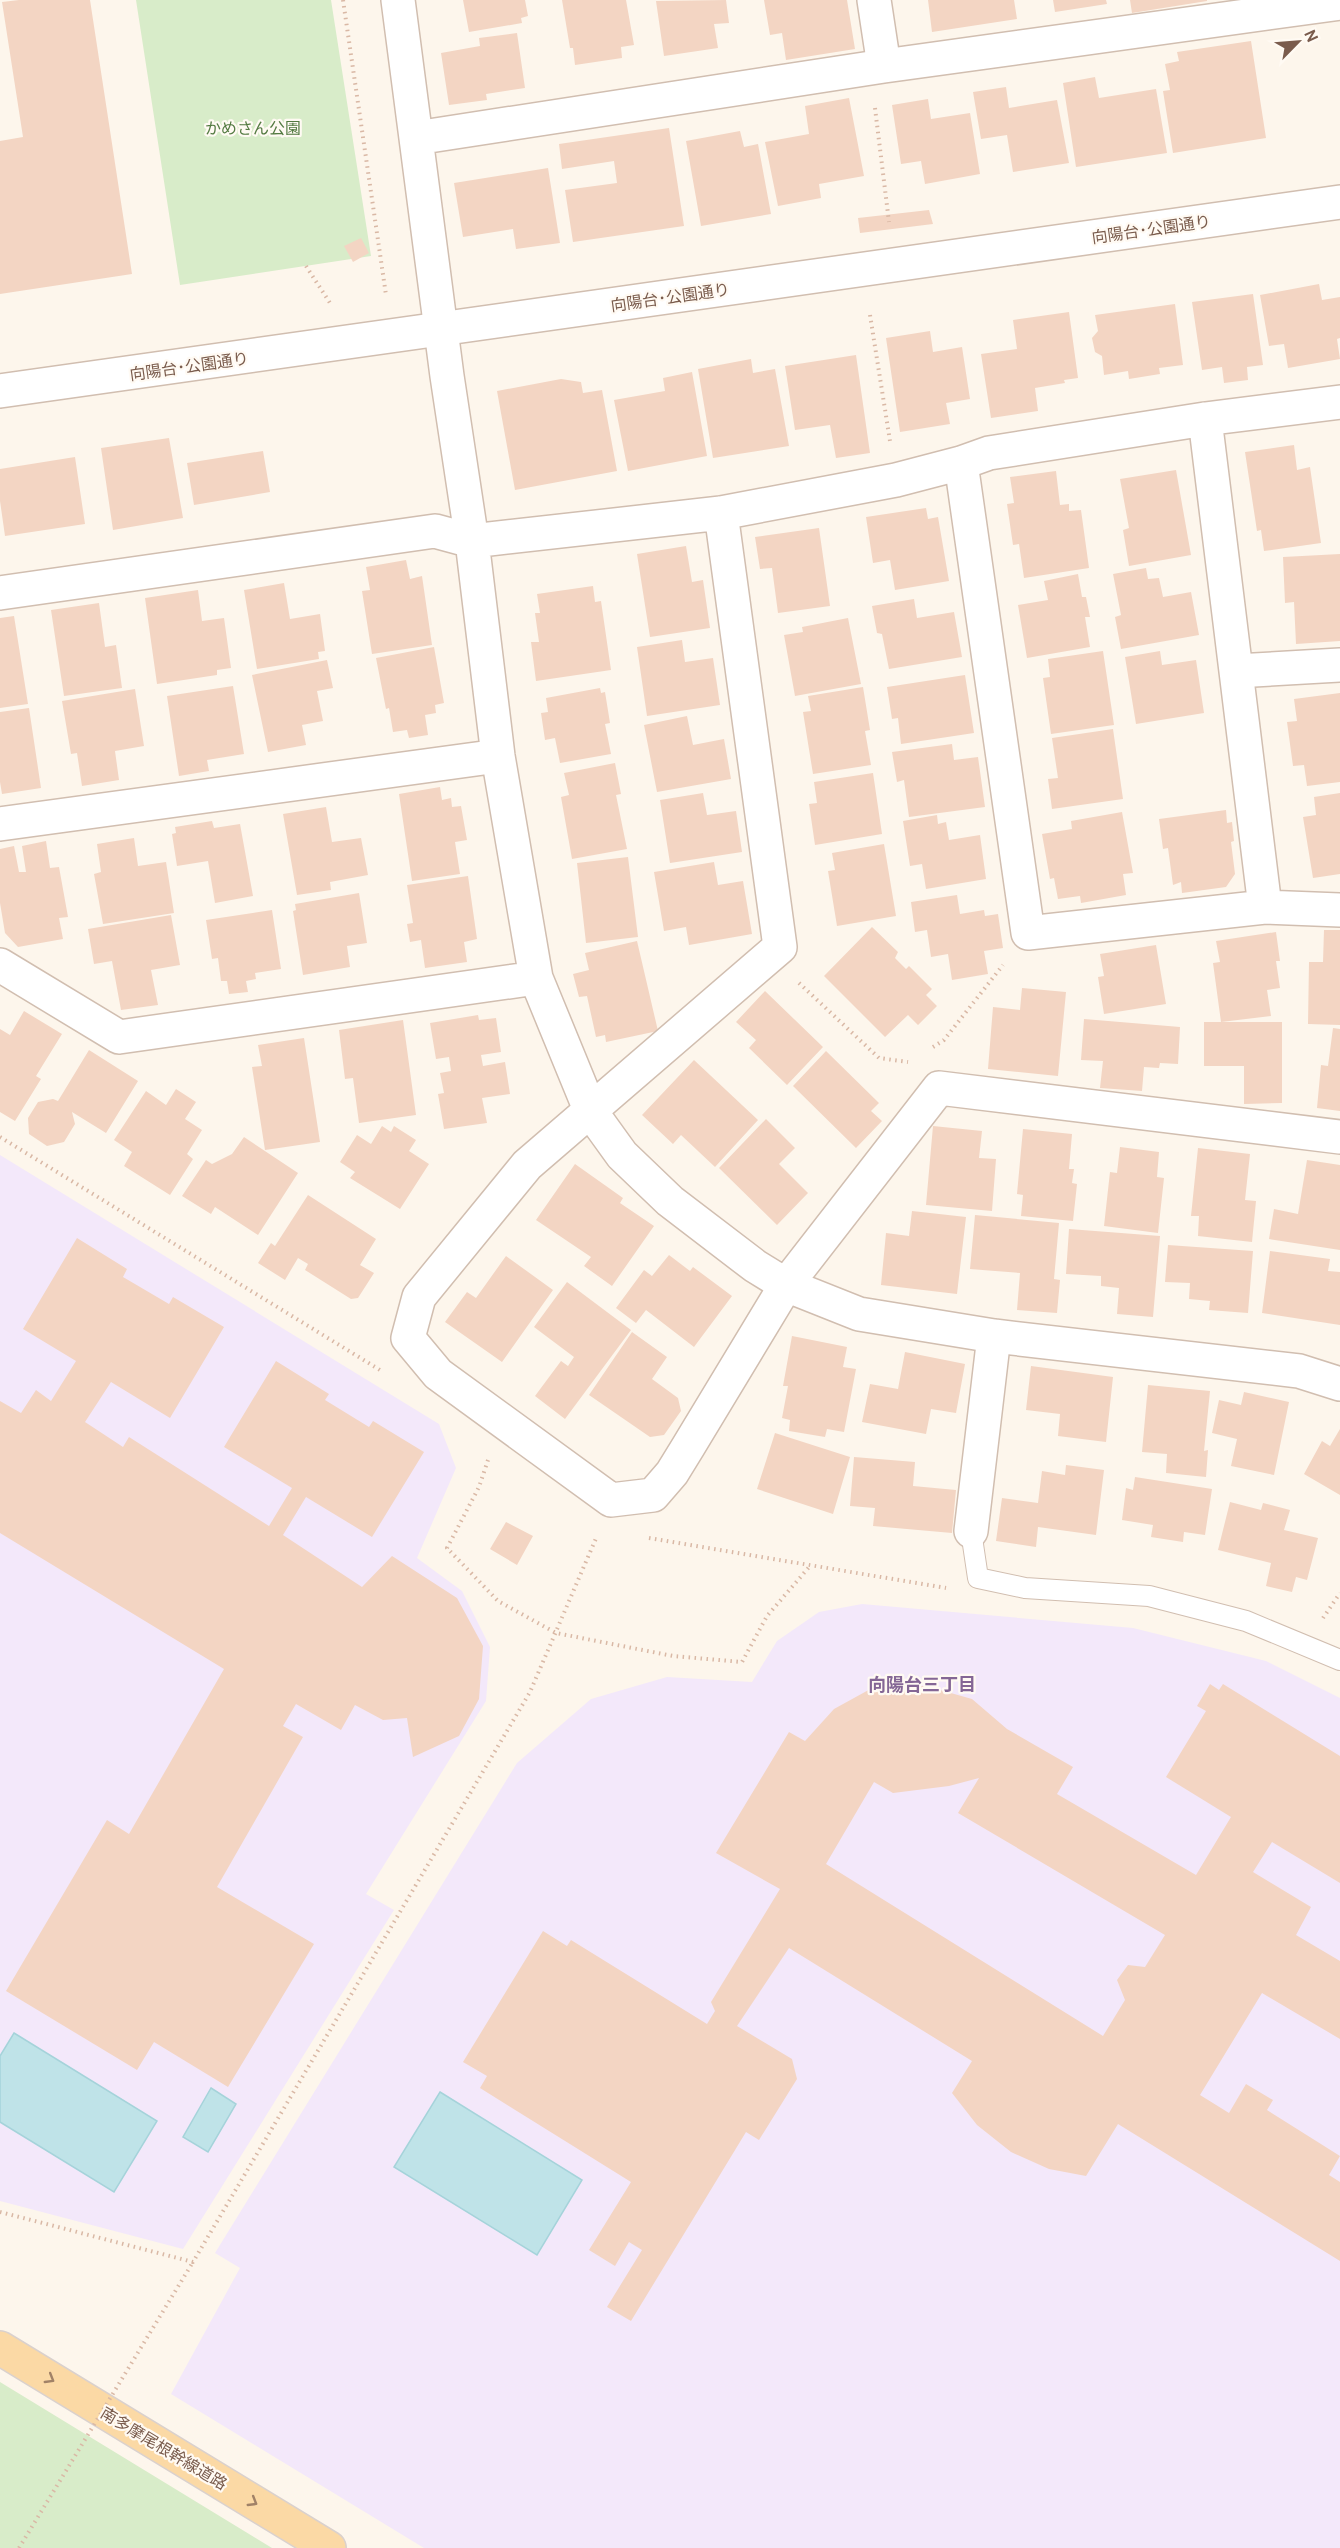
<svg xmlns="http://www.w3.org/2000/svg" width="1340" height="2548" font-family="Overpass,'Noto Sans JP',sans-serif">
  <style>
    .education { fill: #f3e8fa }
    .green { fill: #d8ecc9 }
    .water { fill: #bfe3e8; stroke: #a5d3da; stroke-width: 1.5 }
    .building { fill: #f3d5c3; fill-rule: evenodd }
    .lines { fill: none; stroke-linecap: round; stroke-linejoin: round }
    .service-casing { stroke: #d1beb0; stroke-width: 22 }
    .minor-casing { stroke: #d1beb0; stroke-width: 36 }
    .tertiary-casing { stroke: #d1beb0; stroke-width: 36 }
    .primary-casing { stroke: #dad1cd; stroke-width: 36 }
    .path { stroke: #d9b8a5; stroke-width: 4; stroke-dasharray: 1.5 4.5; stroke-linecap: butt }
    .service { stroke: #fff; stroke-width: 20 }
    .minor { stroke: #fff; stroke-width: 33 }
    .tertiary { stroke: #fff; stroke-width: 33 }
    .primary { stroke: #fbd9a5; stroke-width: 33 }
    .path-bridge { stroke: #d9b8a5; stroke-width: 4; stroke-dasharray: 1.5 4.5; stroke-linecap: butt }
    .oneway { stroke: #a18267 }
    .labels { text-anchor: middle; stroke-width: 4.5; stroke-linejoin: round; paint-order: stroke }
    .park-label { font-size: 16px; fill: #537a41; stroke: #fffaf3 }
    .street-label { font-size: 16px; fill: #7a5c4d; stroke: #fffaf3 }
    .neighbourhood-label { font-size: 18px; font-weight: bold; fill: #846695; stroke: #fffaf3 }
  </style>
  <rect width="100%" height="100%" fill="#fdf6ec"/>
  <path class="education" d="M0 1155 439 1424 456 1468 417 1558 462 1591 490 1647 486 1701 366 1894 394 1910 183 2249 0 2201Z
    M862 1604 1133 1628 1266 1661 1340 1698V2548H424L171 2394 240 2268 215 2253 517 1763 591 1699 667 1677 752 1682 777 1641 819 1612Z"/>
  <path class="green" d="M136 0H331L371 256 180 285Z
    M0 2382 272 2548H0Z"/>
  <path class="water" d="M14 2033 157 2121 114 2192 0 2122V2056Z
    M211 2088 236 2104 208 2152 183 2137Z
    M440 2092 582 2180 537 2255 394 2167Z"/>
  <path class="building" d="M19 0H90L132 274 0 294V141L23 137 2 2Z
    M463 0H525L528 16 521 18 522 23 469 32Z
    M562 0H626L634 45 621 47 622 58 575 65 573 48H570Z
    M726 0 729 23 714 24 718 48 664 56 656 1Z
    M764 0H847L855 49 786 60 782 33 770 35Z
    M928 0H1014L1017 19 932 32Z
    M1053 0H1106L1107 4 1055 12Z
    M1130 0H1207V1L1132 13Z
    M517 33 525 88 486 94 487 100 449 105 441 53 480 46 479 38Z
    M1251 41 1266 138 1173 153 1163 91 1170 90 1165 64 1179 61 1177 52Z
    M1095 77 1099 98 1156 89 1167 153 1076 167 1063 83Z
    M1006 87 1009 108 1057 100 1069 163 1013 172 1007 135 981 139 973 92Z
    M849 98 864 176 819 184 821 198 778 206 765 142 809 134 805 106Z
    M928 99 931 119 970 113 980 174 925 184 921 161 901 164 892 105Z
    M669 128 684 226 573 242 565 190 617 183 614 161 562 169 559 144Z
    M740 131 744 147 758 144 771 214 701 226 686 141Z
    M548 168 560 243 516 249 513 229 463 237 454 183Z
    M929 210 933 224 860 233 858 218Z
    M361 238 369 253 353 262 344 246Z
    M1319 284 1322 300 1340 297V338L1337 339 1340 359 1288 368 1284 344 1269 346 1260 295Z
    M1253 294 1263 365 1247 367 1248 380 1224 383 1222 367 1202 370 1192 302Z
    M1175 304 1183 365 1159 368 1160 374 1129 379 1128 371 1104 375 1102 356 1095 352 1092 338 1098 331 1095 315Z
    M1069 312 1078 378 1064 380 1065 383 1035 388 1038 411 991 418 981 354 1017 349 1013 320Z
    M930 331 933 352 962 347 970 399 946 403 950 424 900 432 886 338Z
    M856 355 870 453 836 458 830 425 795 430 785 366Z
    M751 359 753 373 775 369 789 446 713 458 698 369Z
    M692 372 707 456 628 471 614 400 665 391 663 378Z
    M561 379 581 382 583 393 602 390 617 471 515 490 497 391Z
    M169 438 183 518 113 530 101 448Z
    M1294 445 1297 470 1310 467 1321 543 1264 551 1261 530 1257 531 1245 452Z
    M263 451 270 492 194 505 187 463Z
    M75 457 85 524 5 536 0 501V469Z
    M1176 470 1191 555 1129 566 1123 530 1129 528 1120 479Z
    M1056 471 1060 505 1069 504V511L1081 510 1089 568 1024 578 1019 544 1013 545 1007 504 1014 503 1010 477Z
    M926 508 928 519 938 517 949 581 895 590 890 560 873 563 866 517Z
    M819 528 830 606 778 613 772 568 760 569 755 537Z
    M686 546 692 582 703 580 710 628 650 637 637 554Z
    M1340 554V641L1296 644 1294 602 1285 603 1283 557Z
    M406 560 410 579 422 576 432 645 372 654 362 591 370 590 366 567Z
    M1146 568 1148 579 1159 578 1163 597 1191 592 1199 635 1121 649 1115 617 1121 615 1113 574Z
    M1078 574 1082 597H1086L1090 617H1085L1090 647 1027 658 1018 605 1048 600 1044 581Z
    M284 583 290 619 320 614 325 651 318 652 319 659 257 669 244 590Z
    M593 586 595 602 601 601 611 670 536 681 531 642H539L535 613H540L537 594Z
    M198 590 202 621 224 618 231 668 217 670V675L157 684 145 598Z
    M914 599 917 618 954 612 962 657 889 669 882 634 877 633 872 606Z
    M99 603 105 647 116 645 122 688 64 696 51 610Z
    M14 616 28 704 0 708V618Z
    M848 618 861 684 795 696 784 635 803 632 802 627Z
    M682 640 685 662 713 658 720 705 647 716 637 647Z
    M434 647 444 703 435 705 436 713 425 715 428 735 409 738 407 730 393 732 389 708 386 709 376 658Z
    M1103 651 1114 725 1051 734 1043 678 1050 677 1048 659Z
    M1160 651 1162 665 1196 660 1204 713 1136 724 1125 657Z
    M327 660 333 688 317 691 323 721 302 725 306 745 268 752 252 675Z
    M965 675 974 733 901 744 898 718 892 719 887 687Z
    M233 686 244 754 207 760 209 771 179 776 167 696Z
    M863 687 870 730 865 731 871 765 813 774 803 712 811 711 808 696Z
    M600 688 601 693 605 692 610 723 605 724 611 754 560 763 555 738 545 740 541 713 548 712 546 698Z
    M135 689 144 746 115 751 119 780 82 786 77 753 71 754 62 701Z
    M1340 693V782L1307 786 1304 765 1293 766 1287 722 1297 721 1294 699Z
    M29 708 41 788 2 794 0 782V712Z
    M687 716 693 745 724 739 731 779 657 792 644 725Z
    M1113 729 1123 799 1052 809 1048 779 1058 778 1052 738Z
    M952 744 954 760 978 757 985 807 909 817 904 780 897 782 892 752Z
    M615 763 621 794 616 795 627 849 572 859 561 797 569 795 564 773Z
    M873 773 882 834 815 845 809 804 817 803 814 782Z
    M440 787 442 800 451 798 452 807 461 806 467 840 455 842 460 874 412 881 399 794Z
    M703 793 707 815 736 811 742 852 670 863 660 800Z
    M1340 793V874L1313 878 1303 817 1316 815 1314 797Z
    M326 807 332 842 361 838 368 875 330 882 331 890 297 895 283 814Z
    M1226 810 1227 823 1232 822 1234 841 1231 842 1235 874 1226 887 1182 893 1181 882 1173 885 1168 848 1163 849 1159 819Z
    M1122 812 1133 873 1123 874 1126 895 1081 903 1080 896 1058 899 1054 878 1050 879 1042 834 1072 829 1071 821Z
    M937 815 938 824 946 822 949 840 980 835 986 879 926 889 922 864 910 866 903 821Z
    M212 821 214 828 240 824 253 896 215 903 208 861 177 866 172 834 176 833 175 827Z
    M134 838 138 866 166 862 174 913 103 924 94 874 101 872 97 844Z
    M46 841 50 868 59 867 68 917 59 918 63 939 18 947 5 933 0 903V849L14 846 19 872H26L22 846Z
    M884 844 896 916 837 926 828 871 835 870 832 853Z
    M628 857 638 937 586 943 577 863Z
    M714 862 718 885 743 881 752 934 689 945 686 927 664 931 654 872Z
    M468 876 477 939 464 942 467 962 425 968 421 940 410 942 407 924 413 923 407 885Z
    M359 893 367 943 347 946 350 967 303 975 293 911 296 910 295 904Z
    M957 895 960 914 984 910 985 916 998 914 1003 948 984 951 988 974 952 980 948 954 931 957 927 930 915 932 911 902Z
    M272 910 281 969 255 973 256 979 246 981 248 992 229 994 227 981H221L218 958 212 959 206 920Z
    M171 915 180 965 151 970 158 1005 121 1010 112 961 94 964 88 929Z
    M872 927 898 952 895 958 906 969 909 966 932 989 926 995 937 1006 918 1025 908 1015 885 1037 824 976Z
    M1324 930H1340V1025L1308 1024 1309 962H1323Z
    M1276 932 1280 961H1276L1280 988 1267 990 1271 1016 1221 1022 1213 963 1220 962 1216 941Z
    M637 941 658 1031 606 1042 605 1035 596 1037 587 996 579 997 573 974 589 970 585 953Z
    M1156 945 1166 1004 1104 1014 1098 977 1104 976 1100 954Z
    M1022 988 1066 992 1058 1076 988 1069 993 1007 1020 1010Z
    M765 991 823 1047 787 1085 749 1048 756 1040 736 1022Z
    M24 1011 62 1034 36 1076 41 1079 15 1121 0 1112V1029L10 1035Z
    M478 1015 479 1020 496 1018 501 1052 481 1055 483 1066 505 1062 510 1094 482 1098 487 1123 444 1129 438 1094 444 1093 440 1073 451 1071 449 1057 436 1059 430 1023Z
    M1084 1019 1180 1027 1178 1064 1160 1063 1159 1068 1144 1067 1142 1091 1100 1088 1103 1061 1081 1060Z
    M403 1020 416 1115 359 1123 353 1078 345 1079 339 1030Z
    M1204 1022H1282V1103L1244 1104V1066H1204Z
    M1333 1028 1340 1029V1111L1317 1108 1321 1065 1328 1066Z
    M304 1038 320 1142 265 1150 252 1067 262 1066 258 1045Z
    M89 1050 138 1081 106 1133 72 1112 75 1124 64 1142 47 1146 29 1134 28 1118 38 1102 53 1099 58 1101Z
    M826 1051 879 1103 871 1111 882 1121 856 1148 793 1086Z
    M694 1060 758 1120 715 1167 681 1135 673 1144 642 1115Z
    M176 1089 196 1102 185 1119 202 1130 187 1154 193 1159 170 1195 124 1166 132 1152 114 1140 146 1091 166 1105Z
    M766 1119 795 1148 779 1164 808 1193 777 1225 719 1168Z
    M382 1126 391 1132 394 1126 416 1140 409 1151 429 1164 400 1209 350 1178 355 1172 340 1162 357 1135 371 1144Z
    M933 1126 982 1131 979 1158 996 1159 992 1211 926 1205Z
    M1023 1129 1072 1134 1069 1169H1074L1072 1183 1077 1184 1073 1221 1021 1216 1023 1195 1017 1194Z
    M244 1137 298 1173 258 1235 215 1207 211 1214 182 1196 206 1160 212 1164 232 1154Z
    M1120 1147 1159 1152 1157 1177 1164 1178 1158 1233 1104 1226 1110 1172 1117 1173Z
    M1198 1148 1250 1154 1245 1200 1256 1201 1252 1242 1198 1236 1199 1216H1191Z
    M1307 1160 1340 1165V1250L1269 1239 1274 1209 1298 1214Z
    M575 1164 623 1198 620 1203 654 1226 612 1286 584 1266 591 1257 536 1220Z
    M308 1195 376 1239 360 1265 374 1273 358 1298 351 1299 305 1270 308 1264 298 1258 285 1280 258 1263 271 1243 275 1246Z
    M912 1211 966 1217 957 1294 881 1285 886 1233 909 1236Z
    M975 1215 1059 1223 1054 1279 1060 1280 1057 1313 1017 1310 1020 1273 970 1269Z
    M1069 1229 1160 1236 1153 1317 1117 1314 1119 1288 1101 1286V1276L1066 1274Z
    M77 1238 127 1269 123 1277 169 1304 173 1297 224 1327 170 1418 111 1382 85 1422 123 1447 129 1437 269 1526 292 1488 224 1447 276 1361 329 1394 325 1400 369 1427 373 1421 424 1452 372 1537 306 1497 283 1535 362 1587 392 1556 457 1598 483 1646 479 1699 459 1736 413 1757 407 1718 383 1720 355 1705 341 1730 296 1704 283 1726 303 1737 217 1887 314 1944 228 2087 154 2042 137 2070 6 1991 107 1820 129 1834 224 1669 0 1533V1401L21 1413 36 1390 51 1401 76 1361 23 1329Z
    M1168 1245 1253 1251 1248 1313 1209 1310 1210 1301 1189 1299 1190 1283 1165 1282Z
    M1270 1251 1330 1259 1328 1271 1340 1272V1325L1262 1313Z
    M669 1255 690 1271 693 1267 732 1296 694 1347 646 1310 636 1323 616 1308 644 1270 652 1276Z
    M506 1256 553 1290 502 1362 445 1322 467 1292 476 1298Z
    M567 1282 631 1330 565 1419 535 1396 561 1361 568 1366 574 1357 534 1327Z
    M632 1332 667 1357 652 1379 678 1398 681 1411 664 1435 650 1437 589 1395Z
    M792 1336 847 1347 843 1367 856 1369 844 1432 827 1429 825 1437 789 1431 790 1420 782 1418 788 1386H783Z
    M905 1352 965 1364 956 1413 931 1409 926 1434 862 1422 870 1384 898 1389Z
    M1031 1366 1113 1377 1106 1442 1058 1436 1060 1414 1026 1410Z
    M1148 1385 1210 1391 1204 1451 1208 1450 1206 1477 1166 1473 1167 1454 1142 1452Z
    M1244 1392 1289 1402 1274 1475 1231 1466 1237 1439 1212 1433 1219 1400 1241 1405Z
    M1340 1429V1495L1304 1474 1322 1441 1330 1446Z
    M775 1433 850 1457 833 1514 757 1489Z
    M854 1457 915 1462 913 1486 956 1490 952 1533 873 1526 875 1508 850 1506Z
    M1066 1465 1104 1470 1096 1535 1038 1527 1036 1547 996 1541 1002 1498 1038 1503 1042 1471 1065 1475Z
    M1135 1477 1212 1489 1205 1535 1184 1532 1183 1542 1151 1537 1153 1525 1122 1520 1126 1488 1133 1490Z
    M1230 1502 1261 1510 1263 1503 1290 1510 1284 1530 1318 1538 1307 1580 1296 1577 1292 1592 1266 1586 1271 1563 1218 1550Z
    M506 1522 533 1536 517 1565 490 1549Z
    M1210 1684 1219 1690 1223 1684 1340 1756V1883L1272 1842 1253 1872 1311 1907 1296 1935 1340 1961V2039L1262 1993 1200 2095 1229 2113 1246 2084 1273 2100 1267 2110 1340 2156 1329 2175 1340 2182V2261L1118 2124 1086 2176 1049 2169 1011 2152 977 2125 952 2093 972 2061 789 1948 737 2026 792 2059 797 2079 759 2140 746 2132 631 2321 607 2307 642 2250 629 2242 615 2266 589 2250 631 2182 480 2088 487 2076 463 2062 543 1931 567 1946 571 1940 707 2024 715 2011 711 2002 780 1889 716 1853 789 1732 805 1741 834 1709 874 1687 926 1686 972 1699 1007 1729 1073 1767 1057 1794 1196 1875 1231 1817 1166 1777 1206 1711 1197 1706ZM979 1778 958 1813 1165 1935 1145 1967 1128 1965 1117 1980 1125 2000 1103 2036 826 1864 874 1782 893 1793 949 1786Z"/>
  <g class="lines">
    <g class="service-casing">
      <path id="service" d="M971 1531 978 1578 1025 1588 1149 1596 1246 1621 1340 1660"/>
    </g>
    <g class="minor-casing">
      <path id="minor" d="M398 0 447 376 472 541 498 756 536 978 591 1112 622 1155 670 1201 755 1266 786 1285 859 1314 994 1336 1299 1371 1340 1384
        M874 0 884 66
        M416 138 884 66 1340 3
        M1205 419 1265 907
        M961 463 1028 933 1265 907 1340 910
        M721 513 780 947 527 1165 419 1297 408 1338 438 1374 611 1500 653 1495 672 1473 688 1447 786 1285 939 1088 1340 1137
        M0 593 435 531 472 541 721 513 896 480 961 463 989 453 1205 419 1340 402
        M1236 671 1340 665
        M0 824 498 756
        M0 965 119 1037 536 978
        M971 1531 994 1336"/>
    </g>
    <g class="tertiary-casing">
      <path id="tertiary" d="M0 391 1340 202"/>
    </g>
    <g class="primary-casing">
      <path id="primary" d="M0 2348 329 2548"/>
    </g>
    <path class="path" d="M343 0 386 295
      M875 108 889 222
      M306 266 330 303
      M870 315 890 441
      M799 983 879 1058 908 1062
      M933 1047 944 1040 1003 965
      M0 1137 380 1370
      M488 1460 479 1487 447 1548 498 1601 556 1633 673 1656 742 1662 767 1616 810 1566
      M649 1538 946 1588
      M1323 1618 1340 1593
      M0 2212 193 2262 530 1692 597 1536"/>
    <use href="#service" class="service"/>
    <use href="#minor" class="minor"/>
    <use href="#tertiary" class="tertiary"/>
    <use href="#primary" class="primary"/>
    <path class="path-bridge" d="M19 2548 193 2262"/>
  </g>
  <defs><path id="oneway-chevron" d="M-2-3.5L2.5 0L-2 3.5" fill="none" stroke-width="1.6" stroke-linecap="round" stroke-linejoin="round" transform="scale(1.5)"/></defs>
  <g class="oneway">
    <use href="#oneway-chevron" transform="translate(50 2379) rotate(31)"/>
    <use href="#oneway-chevron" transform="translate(253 2502) rotate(31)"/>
  </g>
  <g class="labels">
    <g class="park-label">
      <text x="253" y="134">かめさん公園</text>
    </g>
    <g class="street-label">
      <text transform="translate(1151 229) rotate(-8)" y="6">向陽台･公園通り</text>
      <text transform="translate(670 297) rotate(-8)" y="6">向陽台･公園通り</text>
      <text transform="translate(189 366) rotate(-8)" y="6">向陽台･公園通り</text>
      <text transform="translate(164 2448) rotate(31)" y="6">南多摩尾根幹線道路</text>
    </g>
    <g class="neighbourhood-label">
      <text x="922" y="1691">向陽台三丁目</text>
    </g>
  </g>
  <g transform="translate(1298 42) rotate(65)" stroke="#fffaf3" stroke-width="4.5" paint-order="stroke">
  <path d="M0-4.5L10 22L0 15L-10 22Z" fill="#7a5c4d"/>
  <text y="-9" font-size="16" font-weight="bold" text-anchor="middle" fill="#7a5c4d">N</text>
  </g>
</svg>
